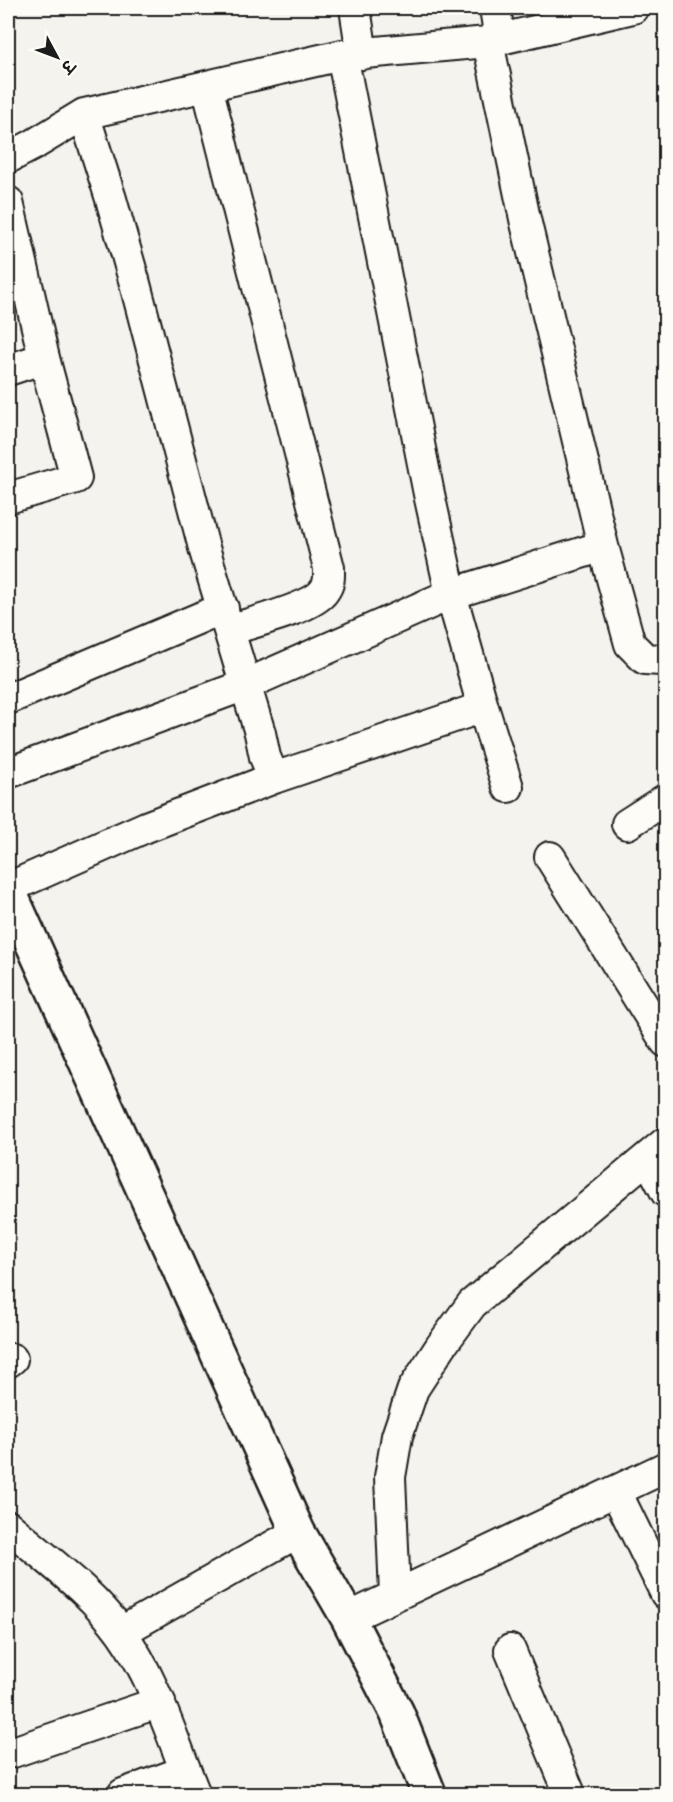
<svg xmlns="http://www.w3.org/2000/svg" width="673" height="1802" font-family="'Shantell Sans','Playpen Sans Deva',sans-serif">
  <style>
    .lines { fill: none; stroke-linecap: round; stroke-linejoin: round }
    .minor-casing { stroke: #1c1c1c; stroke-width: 34 }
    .tertiary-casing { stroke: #1c1c1c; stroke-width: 38 }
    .minor { stroke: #fdfcf7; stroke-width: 30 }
    .tertiary { stroke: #fdfcf7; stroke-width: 33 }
  </style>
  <rect width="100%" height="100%" fill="#f4f3ee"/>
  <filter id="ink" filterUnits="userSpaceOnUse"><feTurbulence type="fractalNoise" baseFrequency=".0167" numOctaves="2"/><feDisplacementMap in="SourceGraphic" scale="12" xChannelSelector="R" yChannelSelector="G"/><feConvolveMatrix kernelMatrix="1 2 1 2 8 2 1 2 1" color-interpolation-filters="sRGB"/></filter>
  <g filter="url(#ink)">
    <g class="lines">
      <g class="minor-casing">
        <path id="minor" d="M355 8 362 54
          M495 8 500 40
          M488 42 525 219 603 546 630 644 645 659 661 660 666 658
          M342 55 429 494 451 594 483 707 508 787
          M207 86 329 568C329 577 330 583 324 591 313 608 250 623 229 630
          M84 114 111 199 134 280 204 548 260 733 265 757 274 778
          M8 158 33 145 84 114 342 55 488 42 633 8
          M8 202 44 358 76 478 8 498
          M8 370 44 358
          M8 699 223 608
          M8 773 245 685 451 594 603 546
          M627 824 666 799
          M550 857 666 1042
          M8 888 146 827 274 778 483 707
          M648 1158 666 1192
          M8 1362 12 1359
          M616 1492 666 1594
          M8 1526C46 1559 91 1591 121 1632 156 1681 172 1739 195 1794
          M395 1595 390 1477 397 1436 413 1389 441 1346 472 1304 666 1142
          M348 1618 666 1467
          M121 1632 298 1532
          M510 1650 570 1794
          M13 1752 160 1702
          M123 1794 185 1771"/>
      </g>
      <g class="tertiary-casing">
        <path id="tertiary" d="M8 889 298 1532 348 1618 397 1713 429 1794"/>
      </g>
      <use href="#minor" class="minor"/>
      <use href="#tertiary" class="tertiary"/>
    </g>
  </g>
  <rect width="673" height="1802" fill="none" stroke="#fdfcf7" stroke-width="30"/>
  <rect x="15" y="15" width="643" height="1772" fill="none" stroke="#1c1c1c" stroke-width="2" filter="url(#ink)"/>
  <g transform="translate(57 57) rotate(131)" stroke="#fdfcf7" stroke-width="4.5" paint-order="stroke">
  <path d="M0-4.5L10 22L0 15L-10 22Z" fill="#1c1c1c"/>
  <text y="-9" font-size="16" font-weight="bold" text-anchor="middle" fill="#1c1c1c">उ</text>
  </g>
</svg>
